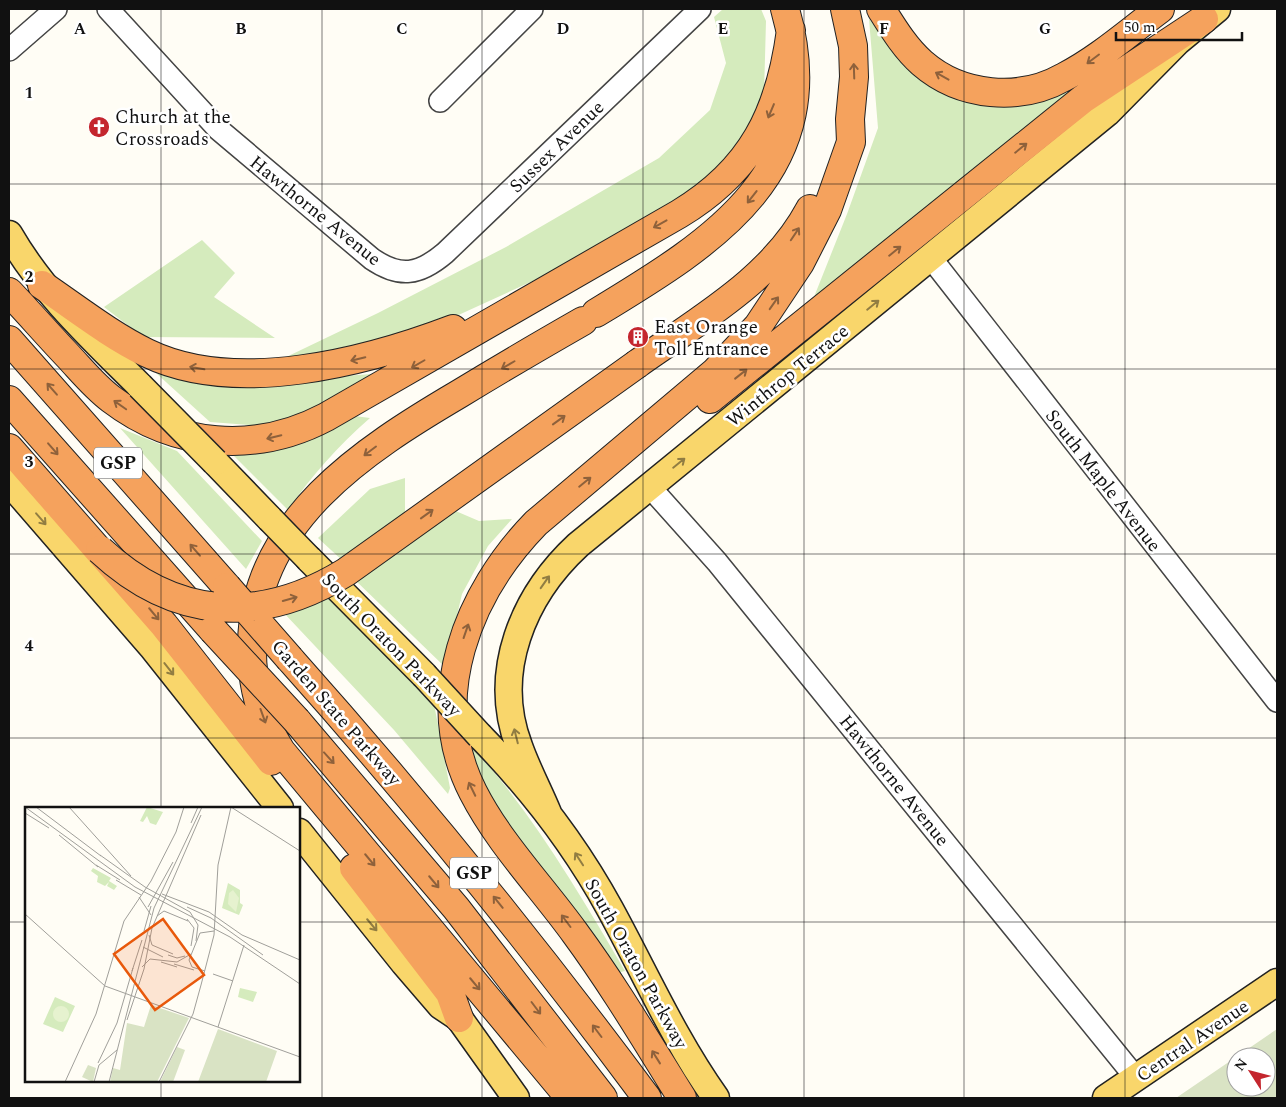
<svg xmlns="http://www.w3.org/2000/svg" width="1286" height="1107" font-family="Spectral,serif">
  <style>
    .green { fill: #d5ebbd }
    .cemetery { fill: #d9e3c4; fill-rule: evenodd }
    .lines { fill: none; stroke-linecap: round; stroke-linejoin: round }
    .minor-casing { stroke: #444; stroke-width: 24 }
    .major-casing { stroke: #222; stroke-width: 29 }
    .highway-casing { stroke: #222; stroke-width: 30 }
    .minor { stroke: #fff; stroke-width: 21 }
    .major { stroke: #f9d66b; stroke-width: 26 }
    .highway { stroke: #f5a25d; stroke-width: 28 }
    .major-bridge-casing { stroke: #222; stroke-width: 29; stroke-linecap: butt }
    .highway-bridge-casing { stroke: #222; stroke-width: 30; stroke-linecap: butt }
    .major-bridge { stroke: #f9d66b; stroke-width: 26 }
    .highway-bridge { stroke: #f5a25d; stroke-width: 28 }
    .oneway { stroke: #8e613b }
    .oneway2 { stroke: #917d42 }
    .grid { fill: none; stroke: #111; stroke-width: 1; stroke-opacity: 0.55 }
    .labels { text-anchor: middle; stroke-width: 5; stroke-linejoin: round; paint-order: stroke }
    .shield { fill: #fff; stroke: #585858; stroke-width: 1 }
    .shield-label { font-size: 18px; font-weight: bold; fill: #111 }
    .poi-label { font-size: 19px; fill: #111; stroke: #fff; text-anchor: start }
    .street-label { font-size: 19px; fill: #111; stroke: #fff }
    .inset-road { fill: none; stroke: #a09f9a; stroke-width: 1 }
    .view { fill: #e8590c; fill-opacity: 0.15; stroke: #e8590c; stroke-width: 2.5 }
    .inset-edge { fill: none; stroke: #111; stroke-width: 2.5 }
    .grid-label { font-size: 16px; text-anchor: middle; font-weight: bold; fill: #111; stroke: #fff; stroke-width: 5; stroke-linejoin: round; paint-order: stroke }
  </style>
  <rect width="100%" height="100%" fill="#fffdf5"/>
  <path class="green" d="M723 9H761L766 21 764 94 738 149 691 194 546 275 419 333 280 360 378 313 506 247 659 158 710 110 726 63 714 17Z
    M869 19 910 70 957 98 1014 104 1069 92 812 302 847 214 878 128Z
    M202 240 235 273 214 297 275 338 143 337 104 307Z
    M156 373 217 385 372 374 317 409 261 426 210 422Z
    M347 415 370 418C338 446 312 475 288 510L227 449Z
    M120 428 177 451 262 541 246 569Z
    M405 478V515L344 562 318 538 370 489Z
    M451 509 479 521 512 519 488 546 462 594 445 667 354 579Z
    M327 595 434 704 450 788 448 794 394 730 283 612Z
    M467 741C531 810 578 891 625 971L617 973 493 807Z"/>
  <path class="cemetery" d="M1277 1029V1098H1176ZM1236 1057H1266V1087H1236Z"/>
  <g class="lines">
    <g class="minor-casing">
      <path id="minor" d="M108 9 218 129 372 259C400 278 419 275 445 253L700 9
        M9 50 56 9
        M440 101 532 9
        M931 258 1277 701
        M649 486 717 562 1136 1078"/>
    </g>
    <g class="major-casing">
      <path id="major" d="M9 234C43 293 92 338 140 386
        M215 462 270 519
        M9 482 152 647 280 808
        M309 559 424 675
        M480 736C531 788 575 845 610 909 645 973 674 1039 716 1098
        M548 813C539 791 527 769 519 746 491 672 523 596 578 545L1107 113 1177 42 1217 9
        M299 832 404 963 441 1006 459 1018 516 1098
        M1106 1098 1277 982"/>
    </g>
    <g class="highway-casing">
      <path id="highway" d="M881 9C893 28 905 48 922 63 961 97 1020 102 1064 77 1099 59 1129 32 1160 9
        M42 285C76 308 110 335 147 353 236 396 366 362 453 329
        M9 292C29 313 48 335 68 356 82 371 95 387 111 399 175 448 256 454 326 417L679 214C752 170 780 113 791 30
        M596 313C715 241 831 170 785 9
        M9 340 227 587
        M637 364C700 319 772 280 810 209
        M710 399 1083 99 1204 19
        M9 400 213 630
        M9 448 164 625 271 761
        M290 659C416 800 534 946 647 1098
        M297 721 456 908 603 1098
        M354 868 450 993 459 1018
        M570 1098 281 751C260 718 251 683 252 644 254 521 364 450 459 394 500 369 541 345 583 321
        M682 1098C647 1042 614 986 575 933 541 886 499 843 473 792 425 698 468 593 536 523L715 372 758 326 800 263 827 210 851 142 850 119 854 77 853 46 845 9"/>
    </g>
    <use href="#minor" class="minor"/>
    <use href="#major" class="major"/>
    <use href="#highway" class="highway"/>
    <g class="major-bridge-casing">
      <path id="major-bridge" d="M140 386 215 462
        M270 519 309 559
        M424 675 480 736"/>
    </g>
    <g class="highway-bridge-casing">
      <path id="highway-bridge" d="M100 550C175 620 260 625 346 572L637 364
        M227 587 290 659
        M213 630 297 721"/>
    </g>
    <use href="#major-bridge" class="major-bridge"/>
    <use href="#highway-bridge" class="highway-bridge"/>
  </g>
  <defs><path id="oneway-shaft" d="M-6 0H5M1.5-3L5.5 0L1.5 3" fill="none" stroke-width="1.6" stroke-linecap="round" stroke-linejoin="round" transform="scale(1.25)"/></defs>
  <g class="oneway">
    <use href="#oneway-shaft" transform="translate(1093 59) rotate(143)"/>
    <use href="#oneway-shaft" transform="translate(854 71) rotate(-92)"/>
    <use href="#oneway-shaft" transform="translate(942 76) rotate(-151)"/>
    <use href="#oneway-shaft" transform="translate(771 111) rotate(113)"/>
    <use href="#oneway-shaft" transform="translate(1021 148) rotate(-39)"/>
    <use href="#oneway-shaft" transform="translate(752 197) rotate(128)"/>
    <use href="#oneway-shaft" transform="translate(660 224) rotate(151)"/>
    <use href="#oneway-shaft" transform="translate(795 234) rotate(-56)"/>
    <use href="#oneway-shaft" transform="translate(895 251) rotate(-39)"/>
    <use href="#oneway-shaft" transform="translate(774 303) rotate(-55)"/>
    <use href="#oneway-shaft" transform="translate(358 359) rotate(167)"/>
    <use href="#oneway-shaft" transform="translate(418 364) rotate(150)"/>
    <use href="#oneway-shaft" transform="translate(508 365) rotate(150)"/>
    <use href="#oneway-shaft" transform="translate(197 368) rotate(-170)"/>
    <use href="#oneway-shaft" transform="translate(741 374) rotate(-38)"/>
    <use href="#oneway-shaft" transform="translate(52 389) rotate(-131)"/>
    <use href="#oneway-shaft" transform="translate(120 405) rotate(-145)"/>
    <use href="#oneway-shaft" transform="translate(559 420) rotate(-36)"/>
    <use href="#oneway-shaft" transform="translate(274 437) rotate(167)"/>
    <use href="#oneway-shaft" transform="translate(53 449) rotate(49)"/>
    <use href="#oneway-shaft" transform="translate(370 451) rotate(143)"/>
    <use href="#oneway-shaft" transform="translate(585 482) rotate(-39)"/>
    <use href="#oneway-shaft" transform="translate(427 514) rotate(-36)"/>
    <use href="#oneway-shaft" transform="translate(195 550) rotate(-131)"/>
    <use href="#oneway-shaft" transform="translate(290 599) rotate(-16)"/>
    <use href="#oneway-shaft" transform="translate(154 614) rotate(50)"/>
    <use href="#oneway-shaft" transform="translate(466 631) rotate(-71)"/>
    <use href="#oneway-shaft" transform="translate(263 716) rotate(70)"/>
    <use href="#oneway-shaft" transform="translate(329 758) rotate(48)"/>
    <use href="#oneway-shaft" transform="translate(472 789) rotate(-116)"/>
    <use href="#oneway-shaft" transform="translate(370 860) rotate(50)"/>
    <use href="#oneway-shaft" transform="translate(434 882) rotate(50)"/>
    <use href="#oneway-shaft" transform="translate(498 902) rotate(-129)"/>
    <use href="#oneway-shaft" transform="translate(566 921) rotate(-127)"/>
    <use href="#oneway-shaft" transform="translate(475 984) rotate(50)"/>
    <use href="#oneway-shaft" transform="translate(536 1008) rotate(53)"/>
    <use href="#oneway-shaft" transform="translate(597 1031) rotate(-127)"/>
    <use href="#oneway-shaft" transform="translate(656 1057) rotate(-122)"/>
  </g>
  <g class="oneway2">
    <use href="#oneway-shaft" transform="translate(873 305) rotate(-39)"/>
    <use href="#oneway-shaft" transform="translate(679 463) rotate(-39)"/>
    <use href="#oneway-shaft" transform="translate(41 519) rotate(49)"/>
    <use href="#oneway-shaft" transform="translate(545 582) rotate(-55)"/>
    <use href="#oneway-shaft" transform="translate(169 669) rotate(52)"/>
    <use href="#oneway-shaft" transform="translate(516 736) rotate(-104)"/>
    <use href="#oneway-shaft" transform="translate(579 859) rotate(-123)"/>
    <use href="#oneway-shaft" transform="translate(372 925) rotate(50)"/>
  </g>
  <path class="grid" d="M161 9V808M322 9V1098M482 9V1098M643 9V1098M804 9V1098M964 9V1098M1125 9V1098M9 184H1277M9 369H1277M9 554H1277M9 738H1277M9 922H26M299 922H1277M161 1081V1098"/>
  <defs>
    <g id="church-disc" transform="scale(1.125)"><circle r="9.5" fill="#c4262e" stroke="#fff"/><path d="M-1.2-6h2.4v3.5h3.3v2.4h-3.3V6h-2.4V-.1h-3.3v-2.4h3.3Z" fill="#fff"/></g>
    <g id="building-disc" transform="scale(1.125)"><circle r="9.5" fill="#c4262e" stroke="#fff"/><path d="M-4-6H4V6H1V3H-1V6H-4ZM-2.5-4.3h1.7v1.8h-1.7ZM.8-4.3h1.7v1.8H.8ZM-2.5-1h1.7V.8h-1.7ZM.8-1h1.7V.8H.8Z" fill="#fff"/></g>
  </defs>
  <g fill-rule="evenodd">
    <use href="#church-disc" x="99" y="127"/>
    <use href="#building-disc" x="638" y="337"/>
  </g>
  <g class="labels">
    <g class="shield">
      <rect x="94" y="447.5" width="48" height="31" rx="4"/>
      <rect x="450" y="857.5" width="48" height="31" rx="4"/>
    </g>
    <g class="shield-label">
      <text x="118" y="469">GSP</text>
      <text x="474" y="879">GSP</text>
    </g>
    <g class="poi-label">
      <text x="115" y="123">Church at the<tspan x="115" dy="22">Crossroads</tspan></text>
      <text x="654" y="333">East Orange<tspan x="654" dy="22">Toll Entrance</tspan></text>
    </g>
    <g class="street-label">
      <text transform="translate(556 146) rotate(-44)" y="7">Sussex Avenue</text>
      <text transform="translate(316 210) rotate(39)" y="7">Hawthorne Avenue</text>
      <text transform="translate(787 375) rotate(-39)" y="7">Winthrop Terrace</text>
      <text transform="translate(1104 480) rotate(52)" y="7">South Maple Avenue</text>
      <text transform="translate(392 644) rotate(46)" y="7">South Oraton Parkway</text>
      <text transform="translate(337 712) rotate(49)" y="7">Garden State Parkway</text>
      <text transform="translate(895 780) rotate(51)" y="7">Hawthorne Avenue</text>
      <text transform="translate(637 963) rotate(61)" y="7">South Oraton Parkway</text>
      <text transform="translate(1192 1040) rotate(-34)" y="7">Central Avenue</text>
    </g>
  </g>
  <g transform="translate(25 807)">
    <rect width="275" height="275" fill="#fffdf5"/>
    <path d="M122 0 138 5 131 18 125 16 122 9 118 15 115 14ZM68 61 86 71 84 74 92 79 89 83 82 79 84 75 80 79 72 75 73 69 66 64ZM203 76 215 83V96L218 98 214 108 197 101ZM215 181 232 185 228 195 213 190ZM30 190 50 199 38 225 18 217Z" fill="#d5ebbd"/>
    <path d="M126 198 164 211 132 275H85L88 261 95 263 102 216 119 220ZM193 222 252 244 241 275H173ZM152 240 160 243 148 275H135ZM63 258 71 261 68 275 57 270Z" fill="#d9e3c4"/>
    <path d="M208 83 214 91 211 105 203 97 204 86ZM28 207a8 8 0 1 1 16 0a8 8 0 1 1-16 0Z" fill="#e6f2cf"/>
    <path class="inset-road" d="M0 0 110 80 205 130 275 177M11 0 76 49M44 0 106 69M206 0 275 44M0 6 24 21M166 16 173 0M34 28 73 60M75 48 120 80 165 105 173 118 171 134M71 58 95 73M91 73 116 88M137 87 184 105 217 128 275 153M114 90 126 108M123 100 148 55M162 100 186 111 238 148M0 107 80 179 275 250M132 109 139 104 163 114M162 112 169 121 166 139M119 124 126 99M124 128 127 138 148 147M118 140 138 150M143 148 152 151 160 149M136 155 152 160M149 157 169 163M117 160 125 152 152 155 166 147M107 164 117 133M180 164 167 160 164 153 175 126 189 124M188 167 208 174M102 213 119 162 127 121 176 8M193 220 219 138M73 256 92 216 108 161M40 275 71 207 99 114 126 74 151 25 159 0M69 275 74 258 92 243M84 275 129 101 177 0M134 275 168 207 176 178 189 128 193 58 206 0"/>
    <path class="view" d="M138 112 179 168 130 203 89 147Z"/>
    <rect width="275" height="275" class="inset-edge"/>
  </g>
  <g class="grid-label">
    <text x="80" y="34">A</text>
    <text x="241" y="34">B</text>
    <text x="402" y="34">C</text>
    <text x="563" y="34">D</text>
    <text x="723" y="34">E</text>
    <text x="884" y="34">F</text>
    <text x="1045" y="34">G</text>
    <text x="29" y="98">1</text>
    <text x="29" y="282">2</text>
    <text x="29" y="467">3</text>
    <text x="29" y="651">4</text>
  </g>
  <rect width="1286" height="1107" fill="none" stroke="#111111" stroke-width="20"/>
  <g transform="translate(1251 1072) rotate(306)"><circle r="24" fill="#ffffff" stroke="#a0a0a0"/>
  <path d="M0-4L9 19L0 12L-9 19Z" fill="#c4262e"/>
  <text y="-8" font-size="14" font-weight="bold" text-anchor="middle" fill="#111111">N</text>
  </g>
  <path d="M1116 32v8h126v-8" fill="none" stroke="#111111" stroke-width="2.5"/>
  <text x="1124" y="32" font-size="15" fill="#111111" stroke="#ffffff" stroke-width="4" paint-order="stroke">50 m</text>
</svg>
